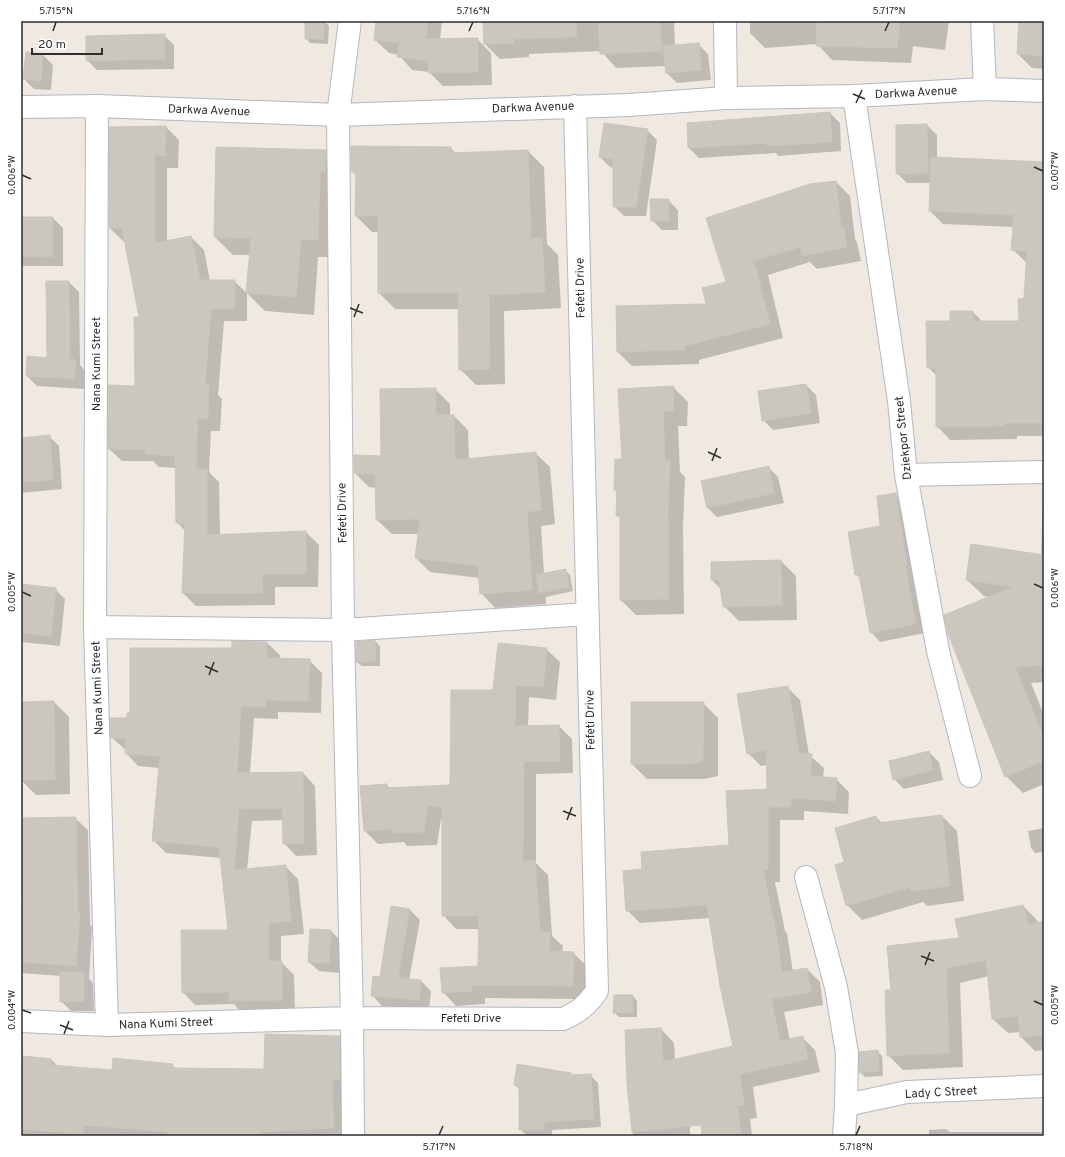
<svg xmlns="http://www.w3.org/2000/svg" width="1065" height="1157" font-family="Overpass,sans-serif">
  <style>
    .shadow { fill: #0003 }
    .building { fill: #cbc7bf; stroke: #cbc5ba }
    .lines { fill: none; stroke-linecap: round; stroke-linejoin: round }
    .minor-casing { stroke: #b4b7c1; stroke-width: 24 }
    .minor { stroke: #fff; stroke-width: 22 }
    .ticks { fill: none; stroke: #2e2e2e; stroke-width: 1.5 }
    .labels { text-anchor: middle; stroke-width: 3; stroke-linejoin: round; paint-order: stroke }
    .street-label { font-size: 12px; fill: #2e2e2e; stroke: #fff }
    .neatline { fill: none; stroke: #2e2e2e; stroke-width: 1.5 }
    .ticks-label { font-size: 10px; text-anchor: middle; fill: #2e2e2e }
  </style>
  <rect width="100%" height="100%" fill="#efe9e1"/>
  <path class="shadow" d="M306 21H324L329 26 328 44 310 43 306 38Z
    M377 21H442L440 40 477 39 491 53 492 85 443 86 429 72 412 70 399 55 389 53 375 40Z
    M484 21H674L675 46 698 44 708 54 711 80 677 83 667 73 666 66 616 68 601 51 529 54V57L500 59 485 44Z
    M750 21H949L945 50 913 46 911 63 832 60 817 44 765 48 750 33Z
    M1020 21H1044V69L1032 68 1018 54Z
    M164 35 174 45V69L97 70 87 60Z
    M43 55 53 65 51 90 34 89 24 79Z
    M830 113 840 123 841 151 778 156 776 153 699 158 689 148Z
    M927 125 937 135V158L1044 163V436H1017V439L950 440 937 426V376L928 367 951 322 973 312 983 322H1020L1025 299 1027 263 1012 249 1014 227 943 224 930 211 931 183H907L897 173Z
    M166 127 179 140 178 168H167V242L191 237 204 250 210 281H234L247 293V321H224L218 395 222 399 220 431H211L209 472 219 482 220 535 306 532 319 545 318 587H275V605L196 606 183 593 185 531 177 522V468L159 467 153 461H122L109 449 136 387 140 318 125 241H123L110 228Z
    M647 130 657 140 646 216H624L614 206V168L610 167 600 157Z
    M217 148 325 151 343 168 335 257H318L314 315 265 311 247 293 250 255H233L215 237Z
    M451 148 456 154 528 151 544 167 547 244 558 255 561 308 504 311 505 384 476 385 460 369 459 309H395L379 293V232H372L356 216 357 176 352 171Z
    M21 150 23 152 22 157H21Z
    M836 182 850 196 855 239 857 242 861 261 817 269 810 262 768 275 783 338 699 360V364L632 366 618 352 707 305 727 283Z
    M668 200 678 210V230H662L652 220Z
    M21 218H53L63 228V266H21Z
    M69 282 79 292 80 365 85 371 84 389 37 386 27 376 48 359Z
    M806 385 816 395 820 423 773 430 763 420Z
    M673 387 688 402 687 426H678L680 472 685 477 683 527 684 614 636 615 621 600V519L617 515 618 493 615 490 623 460Z
    M435 389 450 404V416H454L468 430 469 459 535 453 550 467 555 524 541 526 544 574 565 570 570 575 573 591 546 597V604L495 608 481 593 480 578 430 572 416 558 419 534H392L377 520V488L369 487 355 473 382 457Z
    M49 436 59 446 62 489 21 493V439Z
    M768 467 778 477 784 503 717 517 707 507Z
    M895 494 905 504 925 633 880 642 871 632 861 579 856 574 881 527Z
    M1043 501H1044V682L1031 683 1044 715V784L1023 793 1006 776 990 597 984 596 967 580 1041 555Z
    M781 561 796 576 797 620 739 621 724 606 721 589 712 580Z
    M21 585 55 589 65 599 60 646 21 642Z
    M375 641 380 646V666H362L357 662Z
    M233 642 267 643 280 655V659L309 660 322 673 321 713 278 712V719L254 718 250 774 303 773 315 786 317 855 296 856 284 843 283 820 252 821 247 870 285 866 298 879 304 934 281 936V962L294 975 295 1013H242L234 1004 195 1005 183 992 229 931 221 858 166 853 153 840 160 768 138 766 126 753V750L112 738 131 714 233 649Z
    M546 649 560 662 556 700 529 697 528 727 559 726 572 739 573 773 536 774V863L548 875 552 936 563 946 562 953H573L587 966 586 999 485 998V1004L456 1006 443 992 479 967 480 929H456L443 915V819H441L437 845 407 846 404 842 378 844 365 831 387 785 391 789 451 786 494 691Z
    M787 687 800 700 809 755 824 768 823 778 836 779 849 792 848 814 804 811V820H780V882H775L785 931 787 933 793 972 807 969 820 982 823 1005 784 1012 790 1040 802 1037 815 1050 820 1072 753 1087 757 1118 750 1119 752 1136H703L699 1108H690V1136H633L628 1084 626 1031 661 1029 674 1043 675 1060 734 1047 710 918 640 923 627 910 643 870 730 846 768 790V765L761 766 748 753Z
    M54 702 69 717 70 794 36 795 21 780V713Z
    M703 703 718 718V776L704 779H647L632 764Z
    M929 752 939 762 943 780 904 789 894 779Z
    M942 816 957 831 964 901 927 906 923 902 862 920 847 905 846 863 876 817 882 823Z
    M75 818 88 830 90 924 92 927 89 979 93 983 94 1011H71L61 1001V976L21 973V910H24Z
    M1044 828V852L1035 853 1031 848 1028 831Z
    M1023 906 1037 920 1038 924 1044 922V1050L1035 1051 1021 1037 1020 1032 1008 1033 993 1019 989 976 960 983 963 1067 903 1070 888 1055 893 991 960 939Z
    M392 907 410 910 420 920 409 980 421 981 431 991 429 1009 382 1006 373 996 380 978Z
    M331 931 341 941 339 973 319 971 309 962Z
    M633 996 637 1001V1017H619L614 1012Z
    M339 1037 354 1052 348 1136H21V1087L24 1057 51 1059 58 1067 112 1071 172 1065 177 1070H265Z
    M877 1051 882 1056 883 1076 865 1077 860 1072Z
    M570 1074 573 1076 590 1075 598 1083 601 1127 552 1130V1136H527L520 1129V1090L515 1085Z
    M946 1129 950 1132H1044V1136H929V1130Z"/>
  <path class="building" d="M305 21H324V39H305Z
    M376 21H428L426 39 478 38V72L428 73V61L397 57 399 43 374 40Z
    M483 21H576L577 37 514 39V43L484 44Z
    M598 21H660L662 51 600 54Z
    M817 21H900L897 48 816 46Z
    M1019 21H1044V56L1017 54Z
    M165 34V59L86 61V36Z
    M699 43 701 70 666 73 663 46Z
    M26 52 43 54 41 81 23 79Z
    M830 112 832 142 767 146V143L688 148 687 123Z
    M604 123 648 129 636 207H613V159L599 157Z
    M927 124 928 173 896 174V125Z
    M166 126 165 156 155 155V243L191 236 200 280H235L234 309H211L205 385H209L208 419 198 418 196 469H207V535L306 531V574H262L263 593H182L185 523H176L175 456 145 454V449H108V385L135 386 134 317H139L122 228H109V127Z
    M351 146 451 147V153L528 150 531 239 542 238 545 292 489 295 490 369 459 370 458 293H378V216H355L356 172H351Z
    M216 147 326 150V172H320L318 240 301 239 296 297 246 293 251 238 214 237Z
    M931 157 1044 162V423H1004V426L936 427V368H927L926 321H950V311H973V321H1019L1018 299 1024 298 1027 251 1011 250 1014 215 929 211Z
    M836 181 841 228 844 227 847 247 802 256 800 247 754 261 770 324 685 346V350L617 352 616 306 706 304 702 288 726 282 706 218 810 184Z
    M650 199H669V221H651Z
    M21 217H53V257L21 256Z
    M46 281H69L70 359 76 360 74 379 26 376 27 356 47 358Z
    M806 384 811 413 762 421 758 391Z
    M674 386 673 411H663L665 461H670L668 511 669 599 620 600V516H616L617 490H614L615 459H622L618 389Z
    M436 388V415H454L455 460 536 452 541 510 527 512 532 590 480 594 478 566 415 558 420 519 376 520 375 474 354 473V455L381 456 380 389Z
    M50 435 53 480 21 482V438Z
    M769 466 774 493 707 508 701 481Z
    M896 493 907 565H905L916 624 870 633 859 574 855 575 848 532 880 526 877 496Z
    M971 544 1044 555V665L1015 667 1044 738V761L1005 777 948 634 944 615 1013 587 966 580Z
    M781 560 782 605 723 607 719 580H711V562Z
    M566 569 569 587 539 593 536 575Z
    M21 584 56 588 51 636 21 633Z
    M375 640 376 661 356 662V642Z
    M232 641 267 642V658L310 659 308 701 266 700V707L241 706 237 773 303 772 304 843 283 844 282 808 239 809 234 870 286 865 291 921 269 923V961H282V1000L229 1001V992L182 993 181 930H228L219 847 152 841 160 756 125 754 126 738H111L110 718H127V713H130V648H232Z
    M498 643 547 648 543 687 516 685 515 726 559 725 560 761H524L523 861 535 860 540 932H550L549 951 574 952 573 986 472 985V991L442 993 440 968 478 966 479 916H442V807L428 806 424 832 393 833V829L364 831 360 786 387 784V788L450 785 451 690H493Z
    M788 686 799 753 812 754 810 776 837 778 835 801 791 798V807H768V869H763L773 920 774 919 782 972 807 968 811 992 771 999 780 1041 803 1036 808 1059 740 1074 744 1105 737 1106 741 1136H702L701 1125 632 1132 627 1084 625 1030 661 1028 663 1062 733 1046 720 986 707 905 626 911 623 871 642 869 641 852 729 845 726 791 767 789 766 750 747 754 737 694Z
    M54 701 55 780H21V702Z
    M631 702H704L703 761 689 764H631Z
    M929 751 933 770 893 780 889 761Z
    M942 815 950 886 911 891V887L846 906 835 865 844 862 835 828 876 816 878 823Z
    M76 817 78 913H80L76 966 21 962V909H23L21 818Z
    M1023 905 1028 925 1044 921V1035L1020 1037 1018 1016 992 1019 986 960 946 968 949 1053 887 1056 885 990H891L887 946 959 938 955 919Z
    M391 906 410 909 398 978 421 980 419 1000 371 996 373 976 380 977Z
    M310 929 331 930 329 963 308 962Z
    M60 972H84V1001L60 1002Z
    M614 995H633V1013H613Z
    M265 1034 340 1036V1080L332 1079 334 1128 260 1132V1136H167V1132L84 1125 83 1134 21 1129 23 1056 51 1059V1065L112 1070 113 1058 173 1064 172 1068 264 1069Z
    M878 1050 879 1071 859 1073V1052Z
    M517 1064 571 1073V1075L591 1074 594 1119 544 1122V1130H519V1086L514 1085Z"/>
  <g class="lines">
    <g class="minor-casing">
      <path id="minor" d="M350 21 338 115 343 630 352 1018 563 1019C579 1012 587 1005 597 991L575 106
        M725 21 726 98
        M982 21 985 89
        M854 96 899 401 906 475 938 651 970 776
        M97 106 95 627 107 1025 352 1018 353 1136
        M21 107 97 106 338 115 629 105 726 98 854 96 985 89 1044 91
        M906 475 1044 472
        M95 627 343 630 588 614
        M806 877 836 987 847 1053 846 1105
        M21 1021 107 1025
        M844 1136 846 1105 907 1092 1044 1086"/>
    </g>
    <use href="#minor" class="minor"/>
  </g>
  <path class="ticks" d="M53 31 56 22M469 31 473 22M885 31 889 22M853 94 865 99M856 103 862 90M1034 167 1043 171M22 175 31 179M350 308 363 313M354 317 359 304M708 452 721 458M712 461 717 448M1034 584 1043 588M22 592 31 596M205 666 218 672M209 675 214 662M563 811 576 816M567 820 572 807M921 956 934 961M925 965 930 952M1034 1001 1043 1005M22 1010 31 1013M60 1025 73 1030M64 1034 69 1021M439 1135 443 1126M856 1135 860 1126"/>
  <g class="labels">
    <g class="street-label">
      <text transform="translate(916 92) rotate(-3)" y="4">Darkwa Avenue</text>
      <text transform="translate(533 107) rotate(-2)" y="4">Darkwa Avenue</text>
      <text transform="translate(209 110) rotate(2)" y="4">Darkwa Avenue</text>
      <text transform="translate(580 288) rotate(-91)" y="4">Fefeti Drive</text>
      <text transform="translate(96 364) rotate(-90)" y="4">Nana Kumi Street</text>
      <text transform="translate(903 438) rotate(-96)" y="4">Dziekpor Street</text>
      <text transform="translate(342 513) rotate(-91)" y="4">Fefeti Drive</text>
      <text transform="translate(97 688) rotate(-92)" y="4">Nana Kumi Street</text>
      <text transform="translate(590 720) rotate(-91)" y="4">Fefeti Drive</text>
      <text x="471" y="1022">Fefeti Drive</text>
      <text transform="translate(166 1023) rotate(-2)" y="4">Nana Kumi Street</text>
      <text transform="translate(941 1092) rotate(-3)" y="4">Lady C Street</text>
    </g>
  </g>
  <rect width="1065" height="1157" fill="none" stroke="#ffffff" stroke-width="44"/>
  <path d="M32 48v6h70v-6" fill="none" stroke="#2e2e2e" stroke-width="2"/>
  <text x="38" y="48" font-size="12" fill="#2e2e2e" stroke="#ffffff" stroke-width="3" paint-order="stroke">20 m</text>
  <rect x="22" y="22" width="1021" height="1113" class="neatline"/>
  <g class="ticks-label">
    <text x="56" y="14">5.715°N</text>
    <text x="473" y="14">5.716°N</text>
    <text x="889" y="14">5.717°N</text>
    <text transform="translate(1054 171) rotate(-90)" y="4">0.007°W</text>
    <text transform="translate(11 175) rotate(-90)" y="4">0.006°W</text>
    <text transform="translate(1054 588) rotate(-90)" y="4">0.006°W</text>
    <text transform="translate(11 592) rotate(-90)" y="4">0.005°W</text>
    <text transform="translate(1054 1005) rotate(-90)" y="4">0.005°W</text>
    <text transform="translate(11 1010) rotate(-90)" y="4">0.004°W</text>
    <text x="439" y="1150">5.717°N</text>
    <text x="856" y="1150">5.718°N</text>
  </g>
</svg>
